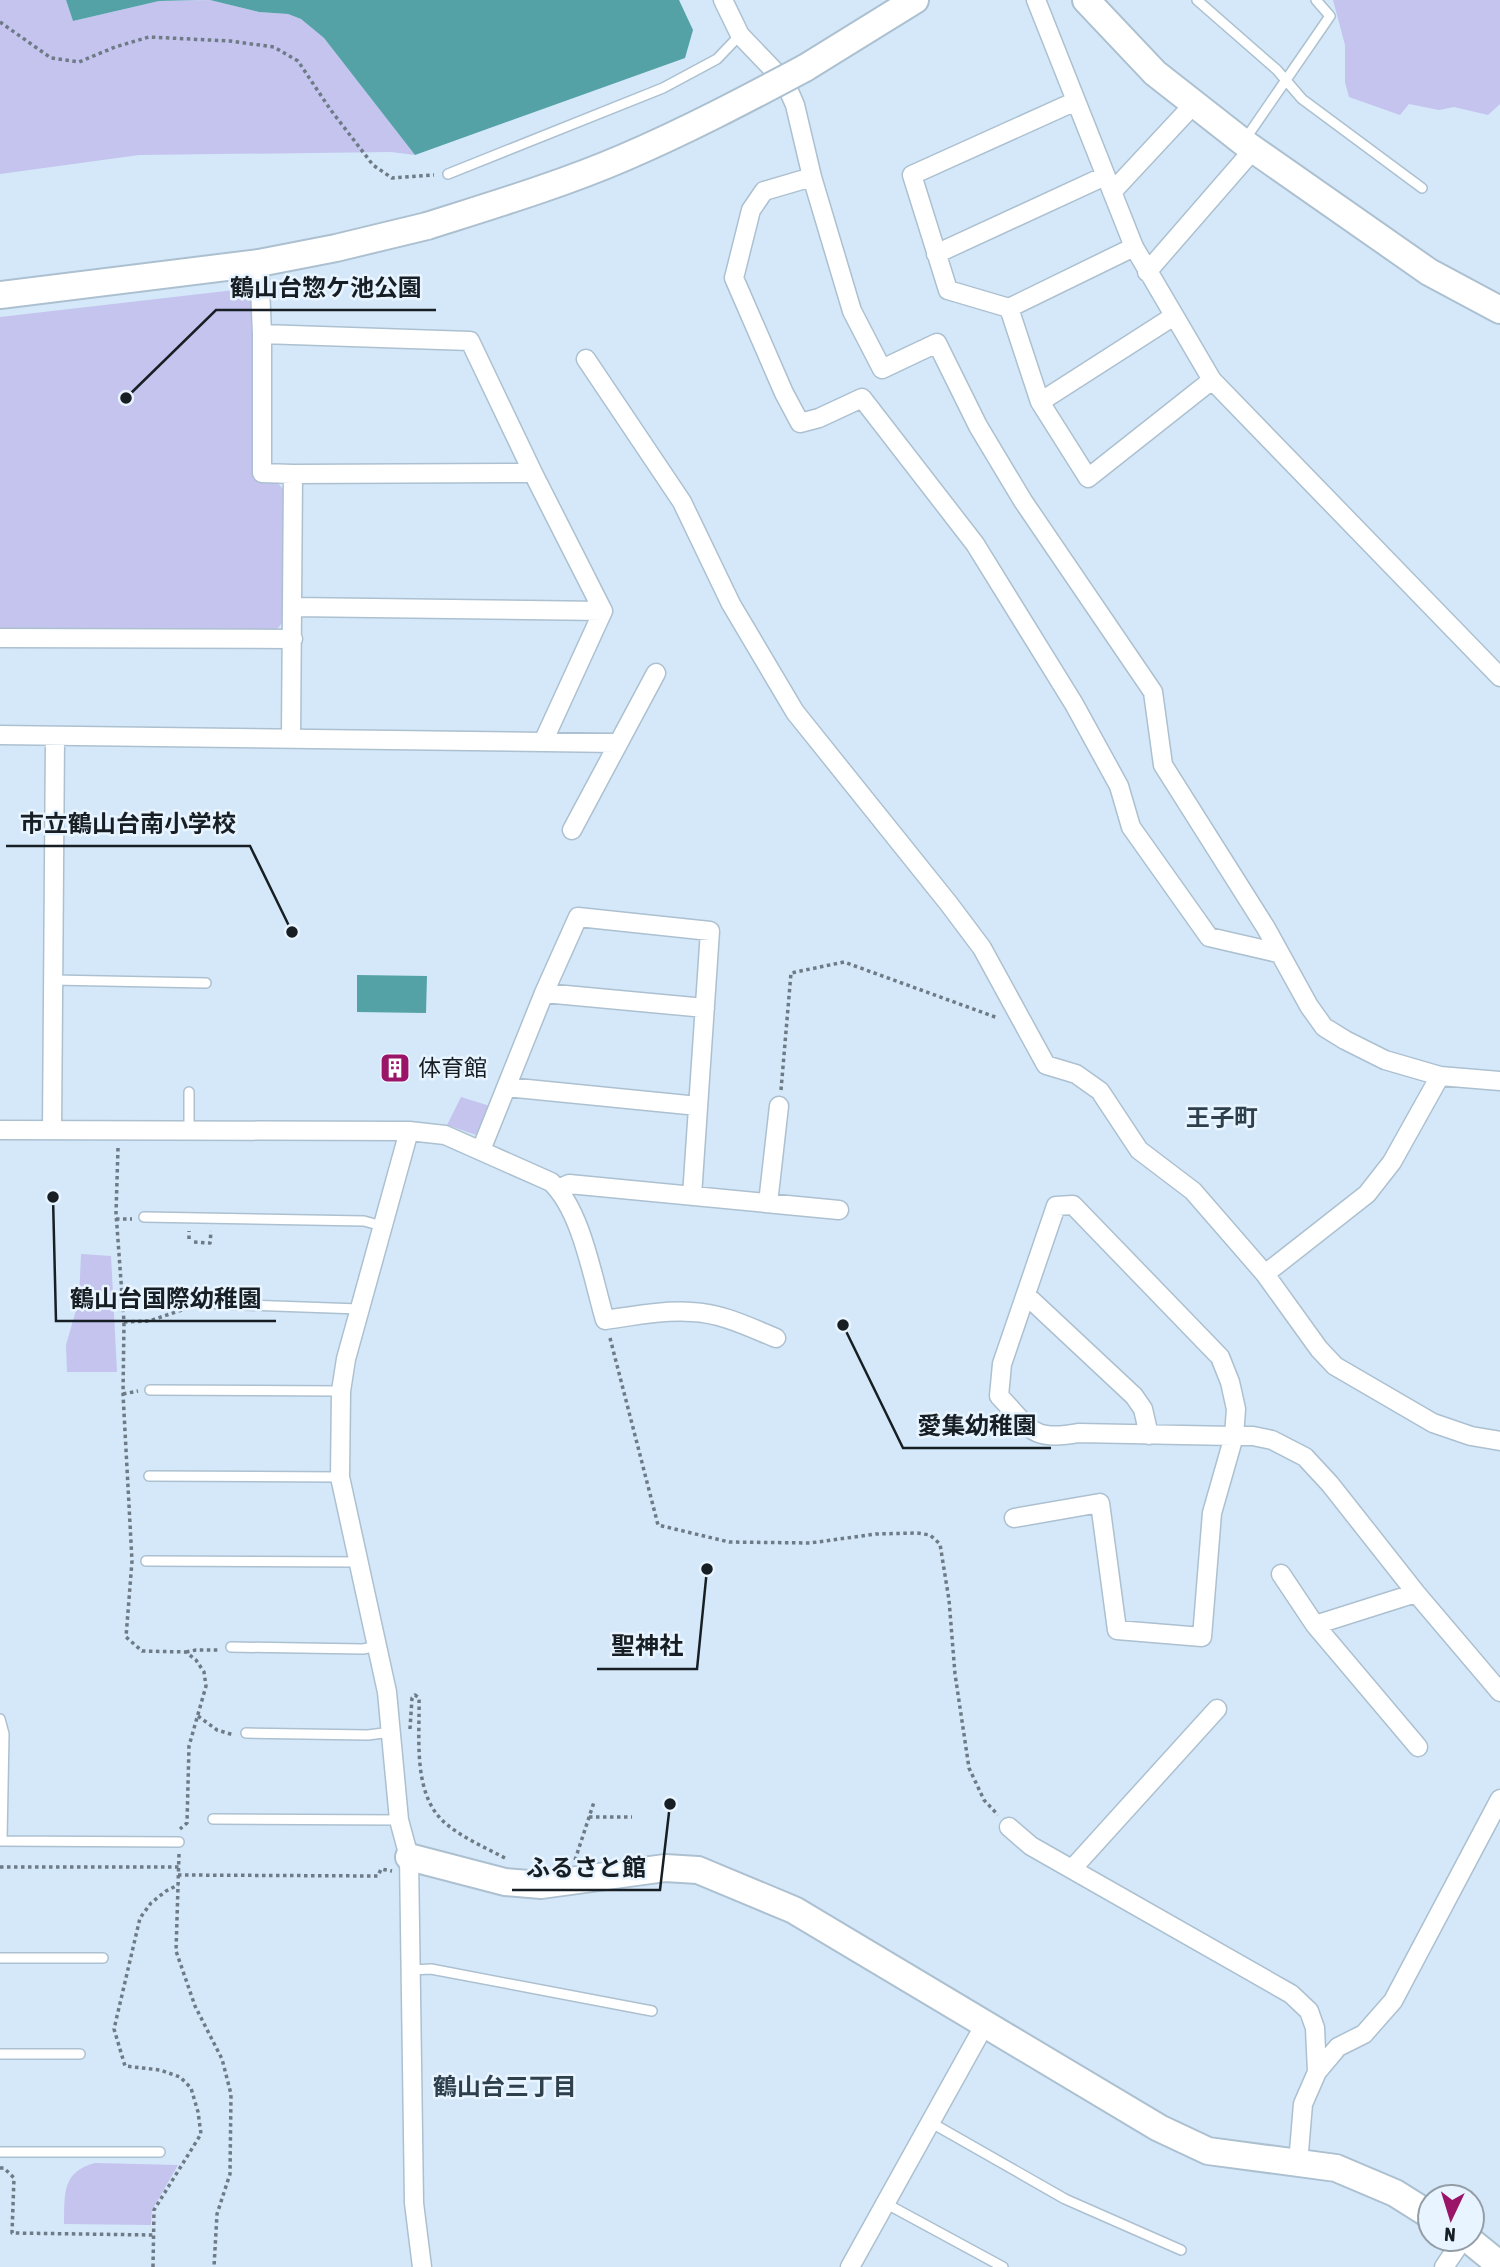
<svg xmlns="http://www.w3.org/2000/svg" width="1500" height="2267" font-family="'Asap Condensed','Noto Sans JP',sans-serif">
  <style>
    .green { fill: #c4c4ee }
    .water { fill: #54a1a6 }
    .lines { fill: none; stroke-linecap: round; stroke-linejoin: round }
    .lane-casing { stroke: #acc0d0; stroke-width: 12 }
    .street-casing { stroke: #acc0d0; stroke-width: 21 }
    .secondary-casing { stroke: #acc0d0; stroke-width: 30 }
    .path { stroke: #6e7b86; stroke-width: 3.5; stroke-dasharray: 3.5 3.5; stroke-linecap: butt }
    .lane { stroke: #fff; stroke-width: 9 }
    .street { stroke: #fff; stroke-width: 18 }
    .secondary { stroke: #fff; stroke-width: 26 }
    .secondary-bridge-casing { stroke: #acc0d0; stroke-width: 30; stroke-linecap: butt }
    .secondary-bridge { stroke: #fff; stroke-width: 26 }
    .labels { text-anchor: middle; stroke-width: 5; stroke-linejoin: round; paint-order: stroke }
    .poi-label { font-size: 23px; fill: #171e24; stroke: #e8f4ff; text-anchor: start }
    .neighbourhood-label { font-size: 24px; font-weight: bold; fill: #2f404d; stroke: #e8f4ff }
    .leader { fill: none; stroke: #171e24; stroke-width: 2.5 }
    .callout-dot { fill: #171e24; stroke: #e8f4ff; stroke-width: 2.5 }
    .callout-label { font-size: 24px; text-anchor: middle; font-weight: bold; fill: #171e24; stroke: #e8f4ff; stroke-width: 5; stroke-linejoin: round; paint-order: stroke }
  </style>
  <rect width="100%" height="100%" fill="#d4e8f9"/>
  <path class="green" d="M0 0H66L73 21 159 1 210 0 259 12 288 14 301 19 324 38 415 155 391 152 139 155 0 174Z
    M1333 0H1500V104L1488 115 1454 107 1439 110 1409 104 1400 115 1349 97 1345 82V45Z
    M252 288 253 479 275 480 284 490 283 622 276 630 0 629V317Z
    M461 1097 490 1106 479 1136 447 1125Z
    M81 1254 111 1256 117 1372H67L66 1345 79 1300Z
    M95 2163 178 2165 152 2210 151 2225 64 2224C65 2195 61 2172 95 2163Z"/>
  <path class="water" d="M66 0H199L159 1 73 21Z
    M210 0H679L693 30 685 58 415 155 324 38 301 19 288 14 259 12Z
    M357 975 427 976 426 1013 357 1012Z"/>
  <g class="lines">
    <g class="lane-casing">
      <path id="lane" d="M1197 0 1277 70 1302 99 1422 188
        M1244 141 1330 16 1316 0
        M448 174 663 88 717 59 740 35
        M53 980 206 983
        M189 1131V1092
        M144 1217 364 1221 382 1226
        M217 1304 359 1309
        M150 1390 341 1391
        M149 1476 340 1477
        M146 1561 360 1562
        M231 1647 363 1649 378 1646
        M0 1719 4 1734 2 1841
        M246 1733 368 1735 391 1732
        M213 1819 399 1820
        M0 1841 179 1842
        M0 1958H103
        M412 1970 431 1969 652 2011
        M0 2054H80
        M930 2122 1065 2199 1181 2250
        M0 2152H160
        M885 2203 1003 2267"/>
    </g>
    <g class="street-casing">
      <path id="street" d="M723 0 740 35 785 82 795 105 812 177 852 311 882 369 937 343 978 426 1023 501 1153 692 1163 765 1266 928 1309 1006 1324 1027 1345 1040 1385 1060 1440 1076 1392 1162 1367 1194 1265 1274
        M1036 0 1134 247 1212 380 1500 677
        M1076 101 912 175 948 290 1009 308 1134 247
        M812 177 764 191 751 210 734 278 784 393 800 423 819 418 862 398 975 544 1074 704 1119 786 1131 827 1209 937 1278 953
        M1112 192 1193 105
        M936 254 1105 176
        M259 263 262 334V473L293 474 291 738
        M1147 272 1253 150
        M1009 308 1040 402 1088 478 1212 380
        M262 334 470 341 533 473 603 611 543 742
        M586 359 682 502 731 604 795 712 949 904 982 948 1046 1065 1076 1074 1100 1091 1139 1150 1193 1191 1265 1274 1319 1349 1335 1366 1433 1423 1471 1436 1500 1441
        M1040 402 1174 316
        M293 474 533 473
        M293 607 603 611
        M0 638 293 639
        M0 735 617 743
        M572 830 656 673
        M544 993 705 1008
        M1440 1076 1500 1081
        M507 1087 698 1106
        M0 1130 409 1131 445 1135 551 1182C582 1211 593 1280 605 1320 633 1316 663 1310 692 1312 721 1313 749 1327 776 1338
        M52 1130 55 736
        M409 1131 346 1359 341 1391 340 1477 387 1692 399 1820 409 1857 414 2203 422 2267
        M481 1150 544 993 578 917 710 931 692 1196
        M558 1189 569 1184 839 1210
        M768 1203 779 1106
        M1026 1295 1134 1396 1143 1409 1149 1435
        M1014 1518 1100 1503 1117 1630 1202 1637 1212 1513 1234 1436 1236 1409 1230 1382 1220 1357 1073 1205 1056 1206 1002 1364 999 1396C1030 1428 1031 1442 1078 1433L1234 1436H1253L1272 1440 1305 1457 1330 1484 1416 1593 1500 1692
        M1281 1574 1315 1625 1418 1747
        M1315 1625 1416 1593
        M1009 1827 1031 1846 1291 1994 1309 2011 1315 2028 1317 2072
        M1072 1869 1217 1709
        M1298 2163 1303 2104 1317 2072 1338 2047 1364 2034 1393 2001 1500 1799
        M850 2267 985 2024
        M1444 2267 1463 2239"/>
    </g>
    <g class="secondary-casing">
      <path id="secondary" d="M1086 0 1155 73 1243 142 1429 272 1500 310
        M805 68 915 0
        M0 295 259 263 336 248 427 226
        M409 1857 505 1882 541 1885 665 1868 698 1870 794 1910 1159 2128 1208 2151 1336 2168 1395 2193 1430 2215
        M1468 2239 1500 2265"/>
    </g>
    <path class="path" d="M0 22 51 58 79 62 115 47 149 37 230 41 274 47 298 61 330 109 373 165 392 178 434 175
      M781 1090 791 973 844 962 998 1018
      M118 1148 116 1213 124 1322 123 1394 132 1561 126 1637 142 1651 186 1652 196 1660 204 1672 206 1686 189 1746 187 1823 180 1829
      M116 1219H132
      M189 1239V1231
      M194 1242 210 1243 211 1231
      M124 1322 149 1321 191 1307H205
      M610 1338 658 1525 729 1542 810 1543 876 1534 917 1533 930 1535 940 1544 949 1600 955 1674 969 1768 984 1800 998 1815
      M123 1394 138 1391
      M186 1652 196 1650H219
      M198 1716 217 1730 234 1735
      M410 1729 412 1698 415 1695 419 1698C420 1736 412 1793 444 1822 461 1837 484 1847 505 1858
      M589 1817H632
      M179 1854 176 1951 195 2006 222 2059 231 2094 230 2174 217 2214 214 2267
      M575 1860 594 1802
      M0 1867H179
      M178 1875 378 1876 381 1869 392 1871
      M0 2168H4L14 2178 12 2233 154 2235
      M153 2267 154 2210 201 2134 198 2112 191 2088 180 2077 160 2070 125 2066 114 2029 140 1918 151 1903 166 1891 178 1885"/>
    <use href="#lane" class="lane"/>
    <use href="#street" class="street"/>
    <use href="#secondary" class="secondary"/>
    <g class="secondary-bridge-casing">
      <path id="secondary-bridge" d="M427 226C493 205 560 185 623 158 686 131 745 100 805 68"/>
    </g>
    <use href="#secondary-bridge" class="secondary-bridge"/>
  </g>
  <defs>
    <g id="building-square" transform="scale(1.575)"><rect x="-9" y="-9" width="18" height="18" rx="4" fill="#9a1568" stroke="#e8f4ff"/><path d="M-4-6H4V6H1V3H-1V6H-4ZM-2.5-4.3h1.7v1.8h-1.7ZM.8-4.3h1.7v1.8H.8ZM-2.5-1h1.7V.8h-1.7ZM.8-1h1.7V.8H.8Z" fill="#fff"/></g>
  </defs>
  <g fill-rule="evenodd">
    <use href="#building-square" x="395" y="1068"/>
  </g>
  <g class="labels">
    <g class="poi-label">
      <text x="418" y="1076">体育館</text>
    </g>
    <g class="neighbourhood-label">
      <text x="1222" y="1126">王子町</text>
      <text x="505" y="2095">鶴山台三丁目</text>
    </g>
  </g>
  <path class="leader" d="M126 398L216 310H436M292 932L250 846H6M53 1197L56 1321H276M843 1325L903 1448H1051M707 1569L697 1669H597M670 1804L660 1890H512"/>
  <g class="callout-dot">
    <circle cx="126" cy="398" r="7"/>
    <circle cx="292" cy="932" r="7"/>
    <circle cx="53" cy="1197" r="7"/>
    <circle cx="843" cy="1325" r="7"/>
    <circle cx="707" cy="1569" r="7"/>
    <circle cx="670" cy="1804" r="7"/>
  </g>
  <g class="callout-label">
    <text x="326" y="296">鶴山台惣ケ池公園</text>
    <text x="128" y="832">市立鶴山台南小学校</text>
    <text x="166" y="1307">鶴山台国際幼稚園</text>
    <text x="977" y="1434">愛集幼稚園</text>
    <text x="647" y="1654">聖神社</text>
    <text x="586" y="1876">ふるさと館</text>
  </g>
  <g transform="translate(1451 2218) rotate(184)"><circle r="33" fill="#e8f4ff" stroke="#949ea7" stroke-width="2"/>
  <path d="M0-5L12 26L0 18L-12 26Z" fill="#9a1568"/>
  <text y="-10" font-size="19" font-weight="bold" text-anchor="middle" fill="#171e24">N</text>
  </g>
</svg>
